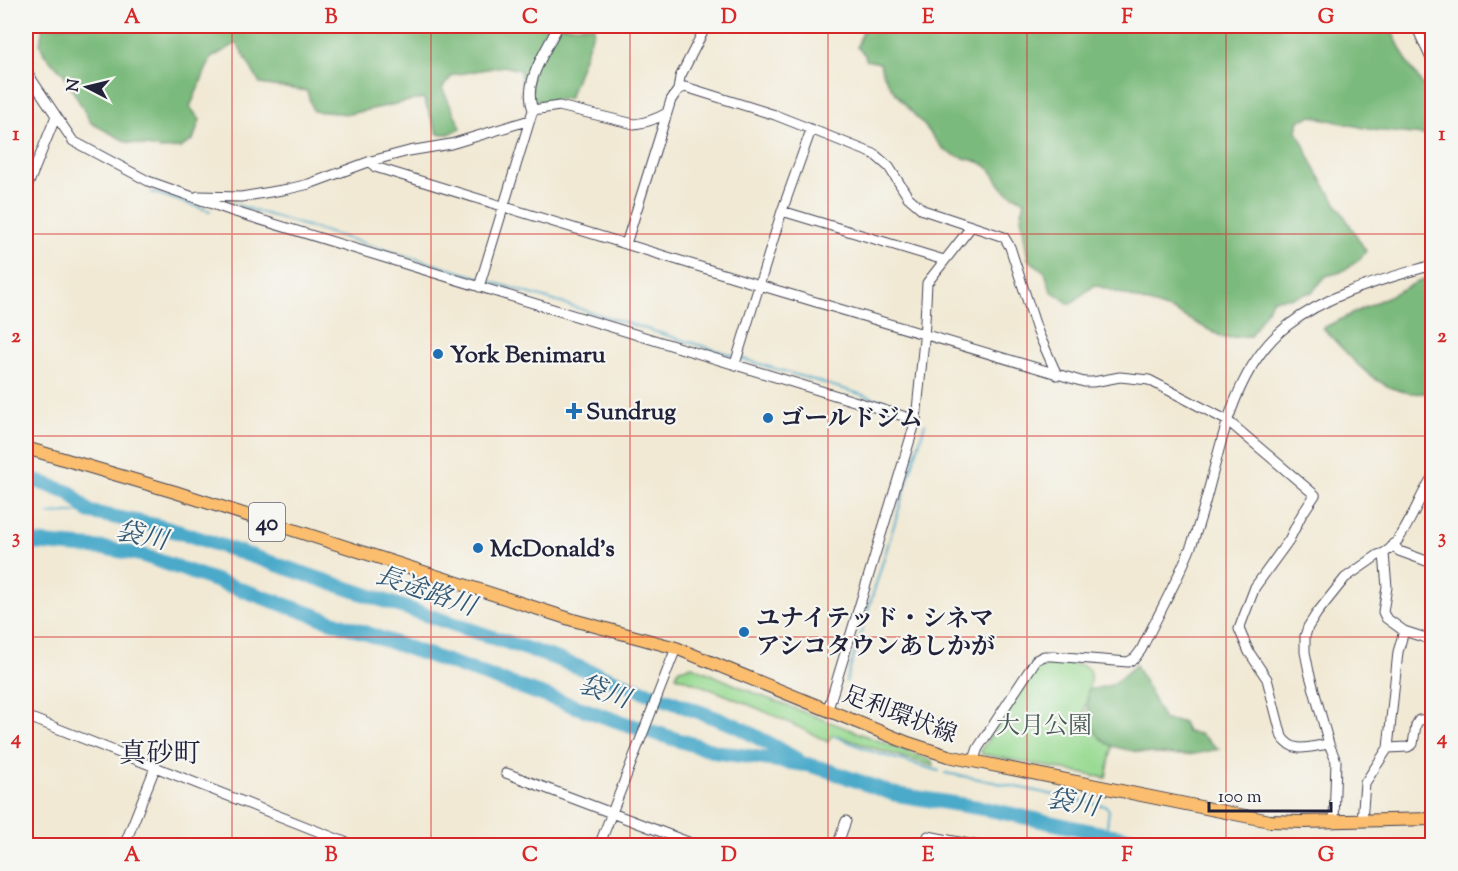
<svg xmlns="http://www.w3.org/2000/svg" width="1458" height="871" font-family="'Sorts Mill Goudy','Noto Serif JP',serif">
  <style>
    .green { fill: #98da92; stroke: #5d7e66; stroke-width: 1.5 }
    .forest { fill: #7aba7c; stroke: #4e6e5c; stroke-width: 1.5 }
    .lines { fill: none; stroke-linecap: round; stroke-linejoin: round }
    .stream { stroke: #4caaca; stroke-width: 2 }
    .river { stroke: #4caaca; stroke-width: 15 }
    .minor-casing { stroke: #414052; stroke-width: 11 }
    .major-casing { stroke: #414052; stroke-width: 14 }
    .minor { stroke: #fff; stroke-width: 9 }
    .major { stroke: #fbbd6e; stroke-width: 12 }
    .grid { fill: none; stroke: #d62828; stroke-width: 1.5; stroke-opacity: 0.55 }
    .poi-dot { fill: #1f6fb2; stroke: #f6f6f2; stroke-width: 2 }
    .labels { text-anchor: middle; stroke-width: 4.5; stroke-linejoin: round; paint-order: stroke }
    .shield { fill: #f6f6f2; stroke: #626272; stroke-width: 1.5 }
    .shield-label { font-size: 22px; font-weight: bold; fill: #22223b }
    .poi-label { font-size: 24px; font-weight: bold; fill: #22223b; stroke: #f6f6f2; text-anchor: start }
    .street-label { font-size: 24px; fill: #22223b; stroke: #f6f6f2 }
    .park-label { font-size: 24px; fill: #455955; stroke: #f6f6f2 }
    .water-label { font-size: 26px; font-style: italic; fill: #335874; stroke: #f6f6f2 }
    .quarter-label { font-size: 27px; fill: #22223b; stroke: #f6f6f2 }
    .neatline { fill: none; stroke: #d62828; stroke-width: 2 }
    .grid-label { font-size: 20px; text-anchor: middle; font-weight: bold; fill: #d62828 }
  </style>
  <rect width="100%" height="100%" fill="#f6f6f2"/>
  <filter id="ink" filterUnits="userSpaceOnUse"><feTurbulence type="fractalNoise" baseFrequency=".0167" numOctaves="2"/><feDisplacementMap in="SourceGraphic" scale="12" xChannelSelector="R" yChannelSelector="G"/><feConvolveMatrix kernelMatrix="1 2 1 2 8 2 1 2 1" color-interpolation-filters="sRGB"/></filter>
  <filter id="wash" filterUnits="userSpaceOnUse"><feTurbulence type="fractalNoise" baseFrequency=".008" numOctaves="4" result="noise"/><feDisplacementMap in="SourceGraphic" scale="24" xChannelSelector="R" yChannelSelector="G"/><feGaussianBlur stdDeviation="1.35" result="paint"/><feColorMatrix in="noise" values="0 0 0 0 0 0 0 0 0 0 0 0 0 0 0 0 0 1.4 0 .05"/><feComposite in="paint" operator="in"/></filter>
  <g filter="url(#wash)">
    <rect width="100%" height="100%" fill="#f1e9d4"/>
    <path class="green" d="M1051 662 1081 665 1090 670C1094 703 1064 725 1114 738L1106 778 982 754 981 750 1034 671Z
      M692 666 754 693 932 761 934 766 882 751 838 736 832 735 828 742C779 716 728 695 676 676L679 669Z"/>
    <path class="forest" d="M43 26H594V30L569 98 545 102 525 100 520 70 504 66 453 75 442 88 461 128 449 134H438L423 98 349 114 313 111 307 91 260 84 237 43 211 58 190 107 200 120 193 140 180 148 161 149 127 142 91 123 63 73 44 54 40 44Z
      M864 26H1389L1409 65 1432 98V136L1373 130 1312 116 1299 120 1297 131 1316 171 1366 251 1359 260 1341 272 1326 276 1312 292 1290 298 1273 299 1269 307 1250 336 1224 338 1176 312 1095 285 1070 304 1051 291 1045 272 1028 259 1021 216 1025 202C1019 196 1007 194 1002 187 994 178 993 168 981 163 970 158 956 158 946 151 938 145 934 137 928 130 914 113 882 84 880 63L866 60 865 55 857 47Z
      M1432 275V392C1383 402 1353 359 1323 328Z
      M1136 665 1164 720 1183 722 1187 732 1200 734 1219 749C1208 751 1197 754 1186 755 1167 755 1119 753 1104 741 1089 730 1087 708 1088 690L1112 685Z"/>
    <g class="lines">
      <path class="stream" d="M152 192 210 211
        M226 202 480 278
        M485 280 735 356
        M740 358 910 409
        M48 514 89 512
        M846 682 925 424
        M834 736 876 753 939 771
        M945 773 979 779 1106 806 1109 810 1107 826 1108 835"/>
      <path class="river" d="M26 477 70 493 89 512 154 525 189 535 554 658 737 726 798 760
        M26 542 110 549 142 555 623 723 717 752 809 765 827 770 894 794 987 809 1108 835 1180 846"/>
    </g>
  </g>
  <g filter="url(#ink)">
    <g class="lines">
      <g class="minor-casing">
        <path id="minor" d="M1416 26 1432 61
          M26 71 73 141 148 181 235 212 916 420
          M678 90 685 87 692 89 775 115 874 154 889 167 908 197 923 210 1004 237 1010 247 1037 330 1057 375
          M533 110 559 106 634 124C647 123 656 119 667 113L671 100 678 90 680 77 706 26
          M371 161 375 167 759 285 1084 382H1093L1120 377 1149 380 1228 421 1315 495 1301 516 1289 540 1255 587 1239 629 1249 652 1267 679 1282 737C1294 755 1311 746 1329 744
          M26 190 56 116
          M198 196 241 197 288 189 309 184 371 161 409 151 451 144 530 120
          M782 211 944 260
          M626 244 667 113
          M479 287 533 110C522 82 547 50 558 26
          M735 364 782 211 811 130
          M1393 544 1399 551 1432 563
          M1384 554 1387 587 1383 612 1386 618 1404 631 1432 640
          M828 709 916 420 924 340 927 283 971 227
          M26 716 355 846
          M1388 748 1408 747 1413 744 1416 725 1419 720 1432 719
          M973 762 978 748 1036 660 1044 656H1052L1128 662 1135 658 1141 650C1158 615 1178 580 1192 544 1219 473 1223 376 1287 326 1329 293 1382 280 1432 265
          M506 773 688 842 691 846
          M1362 821 1365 783 1388 748 1398 652 1404 631
          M1334 822 1336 761 1329 744 1309 672 1305 652V636L1308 627 1317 613 1345 578 1378 555C1402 551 1418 497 1432 478
          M928 836 979 846
          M124 846 155 768
          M599 846 676 648
          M837 846 846 821"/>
      </g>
      <g class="major-casing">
        <path id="major" d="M26 448 175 492 573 620 676 648 908 743 948 756 1270 821 1303 822 1432 819"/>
      </g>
      <use href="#minor" class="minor"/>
      <use href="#major" class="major"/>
    </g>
  </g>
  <path class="grid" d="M232 26V846M431 26V846M630 26V846M828 26V846M1027 26V846M1226 26V846M26 234H1432M26 436H1432M26 637H1432"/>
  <g class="poi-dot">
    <circle cx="438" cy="354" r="6"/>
    <path d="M571 402h6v6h6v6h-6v6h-6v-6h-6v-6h6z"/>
    <circle cx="768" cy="418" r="6"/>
    <circle cx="478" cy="548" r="6"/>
    <circle cx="744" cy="632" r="6"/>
  </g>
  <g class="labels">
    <rect class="shield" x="249" y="503" width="36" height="38" rx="4.5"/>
    <g class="shield-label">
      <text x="267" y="530">40</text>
    </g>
    <g class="poi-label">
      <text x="450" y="362">York Benimaru</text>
      <text x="586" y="419">Sundrug</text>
      <text x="780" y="426">ゴールドジム</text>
      <text x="490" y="556">McDonald's</text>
      <text x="756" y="626">ユナイテッド・シネマ<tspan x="756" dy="28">アシコタウンあしかが</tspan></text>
    </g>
    <g class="street-label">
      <text transform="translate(900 714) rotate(21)" y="8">足利環状線</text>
    </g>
    <g class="park-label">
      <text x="1044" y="733">大月公園</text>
    </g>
    <g class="water-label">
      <text transform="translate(142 535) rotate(12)" y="9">袋川</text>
      <text transform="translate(426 590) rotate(19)" y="9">長途路川</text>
      <text transform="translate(605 691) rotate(19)" y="9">袋川</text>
      <text transform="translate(1073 802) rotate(10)" y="9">袋川</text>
    </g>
    <g class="quarter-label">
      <text x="160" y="762">真砂町</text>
    </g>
  </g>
  <rect width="1458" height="871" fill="none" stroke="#f6f6f2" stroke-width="66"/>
  <g transform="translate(87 87) rotate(277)" stroke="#f6f6f2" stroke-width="4.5" paint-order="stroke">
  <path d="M0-4.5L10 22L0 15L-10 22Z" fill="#22223b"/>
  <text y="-9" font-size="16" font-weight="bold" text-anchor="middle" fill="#22223b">N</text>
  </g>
  <path d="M1209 802v9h122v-9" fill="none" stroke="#22223b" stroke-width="3"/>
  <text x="1218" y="802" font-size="18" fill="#22223b" stroke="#f6f6f2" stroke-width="4.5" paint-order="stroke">100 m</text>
  <rect x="33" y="33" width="1392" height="805" class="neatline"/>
  <g class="grid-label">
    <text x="132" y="23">A</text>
    <text x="331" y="23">B</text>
    <text x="530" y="23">C</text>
    <text x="729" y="23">D</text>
    <text x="928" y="23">E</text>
    <text x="1127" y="23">F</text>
    <text x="1326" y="23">G</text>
    <text x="16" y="140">1</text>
    <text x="1442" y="140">1</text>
    <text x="16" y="342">2</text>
    <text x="1442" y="342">2</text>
    <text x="16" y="543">3</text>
    <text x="1442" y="543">3</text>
    <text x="16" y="744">4</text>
    <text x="1442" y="744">4</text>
    <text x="132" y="861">A</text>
    <text x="331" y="861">B</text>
    <text x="530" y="861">C</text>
    <text x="729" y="861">D</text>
    <text x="928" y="861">E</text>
    <text x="1127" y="861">F</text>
    <text x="1326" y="861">G</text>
  </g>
</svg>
